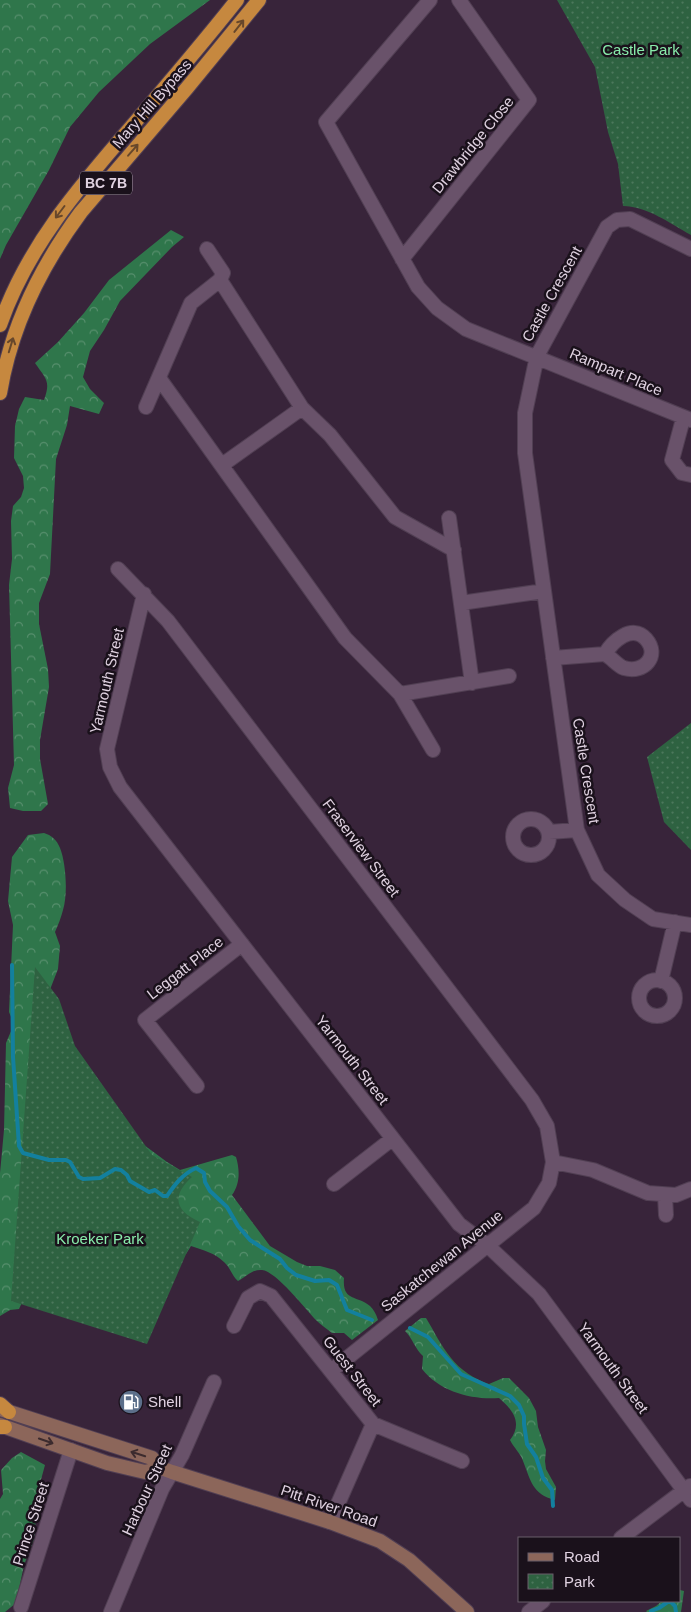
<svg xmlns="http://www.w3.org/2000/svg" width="691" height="1612" font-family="Arial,sans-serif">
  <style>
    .forest { fill: url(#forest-crowns) }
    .park { fill: url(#park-dots) }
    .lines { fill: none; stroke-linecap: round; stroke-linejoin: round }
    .stream { stroke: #13809e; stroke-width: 4 }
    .minor-casing { stroke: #513f53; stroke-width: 16 }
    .secondary-casing { stroke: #513f53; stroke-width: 16 }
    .trunk-casing { stroke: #513f53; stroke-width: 16 }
    .minor { stroke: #69526a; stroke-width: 14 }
    .secondary { stroke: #8c665a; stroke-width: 14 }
    .trunk { stroke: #c6883f; stroke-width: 14 }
    .oneway { stroke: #67472b }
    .oneway2 { stroke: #3c2b2e }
    .labels { text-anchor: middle; stroke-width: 5; stroke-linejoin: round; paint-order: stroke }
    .shield { fill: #1a111b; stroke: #a598a6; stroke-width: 1 }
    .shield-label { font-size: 14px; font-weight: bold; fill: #e0d2e1 }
    .park-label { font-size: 15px; fill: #89ecab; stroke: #1a111b }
    .street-label { font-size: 15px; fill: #e0d2e1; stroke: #1a111b }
    .poi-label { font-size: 15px; fill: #e0d2e1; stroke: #1a111b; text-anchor: start }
  </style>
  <defs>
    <pattern id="forest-crowns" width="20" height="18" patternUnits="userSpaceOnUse" patternTransform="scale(1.25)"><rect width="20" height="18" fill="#2f764b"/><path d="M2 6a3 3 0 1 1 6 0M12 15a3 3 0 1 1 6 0" fill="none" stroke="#578f6d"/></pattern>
    <pattern id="park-dots" width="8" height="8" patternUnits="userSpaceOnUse" patternTransform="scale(1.25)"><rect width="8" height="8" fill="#2e6241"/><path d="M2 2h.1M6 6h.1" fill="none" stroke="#4c785c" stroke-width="1.8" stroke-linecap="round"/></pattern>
  </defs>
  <rect width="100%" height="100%" fill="#38243a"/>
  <path class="forest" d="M0 0H210L150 44 99 92 70 127 49 170 6 245 0 259Z
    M171 230 184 237 172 247 120 301 104 330 90 351 83 377 90 389 104 403 99 414 70 406 67 425 56 459 50 574 39 603V624L48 669 49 687 40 740V759L48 804 41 811H23L10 808 8 788 14 765 9 585 12 559 11 521 13 506 21 497 24 488 23 476 14 458 15 426 19 409 25 397 44 400C51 381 46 379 35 363L58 342 84 313 109 280Z
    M44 833C51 835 57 840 60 848 66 863 68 894 63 910 61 918 58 925 55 932L60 946 58 969 51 987 49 997 69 1046 140 1142 167 1162 180 1170 232 1155 236 1157C240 1170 240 1184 232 1195L270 1246 297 1262 307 1266H320L335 1270 344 1278C342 1302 357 1295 370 1306 374 1310 376 1314 378 1320L352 1340 344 1333H332C327 1329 321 1325 317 1321 306 1310 276 1271 262 1270 252 1269 246 1277 238 1281 232 1276 230 1267 224 1262 215 1253 203 1250 191 1246L186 1254 25 1296 19 1309 10 1310 0 1316V1173L4 1130 6 1043 14 1024 9 1012 13 925 8 901 12 857 28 835Z
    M421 1318H426C434 1331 441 1346 451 1358 459 1369 476 1380 489 1384L503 1378H509L529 1398 536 1411 538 1427 546 1450 545 1461 546 1469 556 1487 555 1500C532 1494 531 1481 523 1461 521 1454 514 1448 510 1440 523 1423 513 1410 499 1398 472 1400 440 1392 422 1369L423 1356C415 1349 413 1339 405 1331Z
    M21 1452 45 1465 39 1487 34 1539 24 1565 16 1603 5 1612H0V1499L3 1494 1 1470 12 1458Z
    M680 1590 684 1591 681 1612H647L646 1611 656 1606 662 1601H680Z"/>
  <path class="park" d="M557 0H691V235C669 223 649 207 623 206L618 164 608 132 595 67Z
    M691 723V850L664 822 647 757Z
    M35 967 59 999 75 1046 152 1155 192 1177C171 1196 175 1211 200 1222L147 1344 11 1301Z"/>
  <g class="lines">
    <path class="stream" d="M12 965 13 1057 19 1146 23 1153 49 1160H66L70 1162 79 1177 83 1179 100 1178 115 1169 121 1170 127 1175 130 1181 149 1192 155 1190 163 1196H167C175 1184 183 1174 196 1168L204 1173 205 1182 210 1191 227 1207 238 1226 250 1240 280 1259 287 1268 296 1275 315 1281 329 1280 337 1285 347 1310 372 1320
      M410 1328 428 1337 461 1374 510 1396 519 1405 524 1416V1424L527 1444 536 1457 543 1478 552 1490 553 1506
      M670 1601 675 1606 676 1612
      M651 1611 659 1608 669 1601"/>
    <g class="minor-casing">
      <path id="minor" d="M430 0 326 122 418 287 437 308 466 329 691 420
        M691 249 630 219 617 220 607 227 537 356 525 413V453L577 830 598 875 625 900 653 919 691 925
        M402 259 529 100 459 0
        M220 280 302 408 330 435 395 517 454 550
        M159 378 345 638 400 694 433 750
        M146 407 191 303 220 280 223 273 207 249
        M682 417 683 419 672 460 682 473 691 475
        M222 465 302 408
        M449 518 472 683
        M118 569 168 621 532 1100 547 1126 553 1162 549 1183 534 1208 331 1371
        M144 594 107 749 110 767 120 787 459 1224 487 1245 539 1294 691 1500
        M461 603 544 591
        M553 658 605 654C612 658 618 666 624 668 645 674 660 655 646 639 632 623 612 642 605 654
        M400 694 509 676
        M513 837a18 18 0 1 1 36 0a18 18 0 1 1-36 0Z
        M549 832 577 830
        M639 998a18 18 0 1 1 36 0a18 18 0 1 1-36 0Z
        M661 981 675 922
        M197 1086 145 1020 242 944
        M553 1162 593 1170 648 1193 676 1195 691 1189
        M334 1184 392 1139
        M665 1195 666 1215
        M234 1326 248 1298 260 1291 271 1296 373 1424 462 1461
        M330 1522 373 1424
        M621 1538 690 1486
        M21 1607 71 1450
        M111 1612 162 1489 182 1455 214 1382
        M529 1612 543 1601"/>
    </g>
    <g class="secondary-casing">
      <path id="secondary" d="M0 1409 152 1458 161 1468 172 1472 330 1522 380 1541 409 1560 467 1612
        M0 1425 107 1463 145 1472 161 1468"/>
    </g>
    <g class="trunk-casing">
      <path id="trunk" d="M0 325C27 247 79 187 132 126 168 84 203 43 237 0
        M0 393C11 326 41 266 81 212L187 88 259 0
        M0 1404 9 1412
        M0 1427H5"/>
    </g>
    <use href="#minor" class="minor"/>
    <use href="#secondary" class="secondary"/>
    <use href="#trunk" class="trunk"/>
  </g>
  <defs><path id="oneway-shaft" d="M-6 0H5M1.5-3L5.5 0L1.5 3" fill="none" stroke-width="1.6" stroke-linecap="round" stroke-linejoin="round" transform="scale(1.25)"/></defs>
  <g class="oneway">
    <use href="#oneway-shaft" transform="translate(239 26) rotate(-52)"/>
    <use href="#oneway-shaft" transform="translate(133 150) rotate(-49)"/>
    <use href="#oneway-shaft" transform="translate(60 212) rotate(127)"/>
    <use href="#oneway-shaft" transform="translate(11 345) rotate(-73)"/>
  </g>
  <g class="oneway2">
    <use href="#oneway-shaft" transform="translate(46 1441) rotate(19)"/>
    <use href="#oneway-shaft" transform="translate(138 1454) rotate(-162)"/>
  </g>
  <defs>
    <g id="fuel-disc" transform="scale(1.25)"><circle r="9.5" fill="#5c6f8a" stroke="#1a111b"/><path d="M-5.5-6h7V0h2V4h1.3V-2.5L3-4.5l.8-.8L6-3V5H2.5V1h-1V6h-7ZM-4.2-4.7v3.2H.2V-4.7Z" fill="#fff"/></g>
  </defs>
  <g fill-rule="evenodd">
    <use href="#fuel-disc" x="131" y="1402"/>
  </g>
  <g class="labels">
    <rect class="shield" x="80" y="171.5" width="52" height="23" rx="4"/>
    <g class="shield-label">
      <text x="106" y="188">BC 7B</text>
    </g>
    <g class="park-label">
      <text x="641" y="55">Castle Park</text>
      <text x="100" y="1244">Kroeker Park</text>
    </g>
    <g class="street-label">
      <text transform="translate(152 104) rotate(-49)" y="5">Mary Hill Bypass</text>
      <text transform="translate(473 145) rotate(-51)" y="5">Drawbridge Close</text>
      <text transform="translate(552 294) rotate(-61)" y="5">Castle Crescent</text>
      <text transform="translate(616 372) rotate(23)" y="5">Rampart Place</text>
      <text transform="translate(107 681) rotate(-77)" y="5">Yarmouth Street</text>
      <text transform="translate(586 771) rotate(81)" y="5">Castle Crescent</text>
      <text transform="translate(361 848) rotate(53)" y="5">Fraserview Street</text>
      <text transform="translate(185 968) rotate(-38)" y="5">Leggatt Place</text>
      <text transform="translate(352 1060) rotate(52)" y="5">Yarmouth Street</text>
      <text transform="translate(442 1261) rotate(-39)" y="5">Saskatchewan Avenue</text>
      <text transform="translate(613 1368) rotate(54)" y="5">Yarmouth Street</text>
      <text transform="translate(352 1371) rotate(52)" y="5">Guest Street</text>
      <text transform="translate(147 1490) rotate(-65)" y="5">Harbour Street</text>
      <text transform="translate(329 1506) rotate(19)" y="5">Pitt River Road</text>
      <text transform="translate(31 1524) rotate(-72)" y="5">Prince Street</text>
    </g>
    <g class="poi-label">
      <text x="148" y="1407">Shell</text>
    </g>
  </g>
  <rect x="518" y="1537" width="162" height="65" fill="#1a111b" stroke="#695e6a"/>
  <rect x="528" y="1553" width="25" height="8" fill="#8c665a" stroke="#695e6a"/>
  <text x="564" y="1562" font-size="15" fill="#e0d2e1">Road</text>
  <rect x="528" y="1574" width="25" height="15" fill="url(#park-dots)" stroke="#695e6a"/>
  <text x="564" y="1587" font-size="15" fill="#e0d2e1">Park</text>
</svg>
